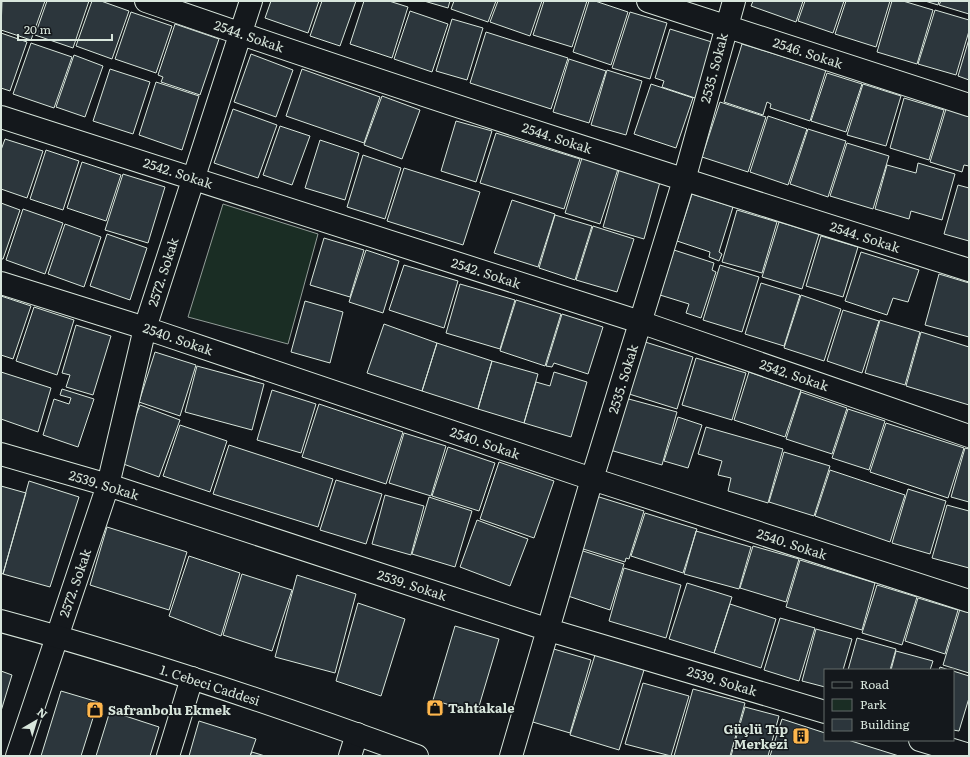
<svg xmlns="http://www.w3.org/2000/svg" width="970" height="757" font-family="Literata,serif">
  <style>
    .green { fill: #1a2d24; stroke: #939e99 }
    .building { fill: #2c363c; stroke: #d8e6dc }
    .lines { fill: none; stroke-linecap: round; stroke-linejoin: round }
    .minor-casing { stroke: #d8e6dc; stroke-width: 24 }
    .secondary-casing { stroke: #d8e6dc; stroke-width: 24 }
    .minor { stroke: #14181c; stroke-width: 22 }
    .secondary { stroke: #14181c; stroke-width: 22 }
    .labels { text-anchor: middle; stroke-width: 3; stroke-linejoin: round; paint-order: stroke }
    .street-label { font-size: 13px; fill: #d8e6dc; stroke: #14181c }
    .poi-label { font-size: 13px; font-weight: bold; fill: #d8e6dc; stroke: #14181c; text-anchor: start }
  </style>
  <rect width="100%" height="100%" fill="#14181c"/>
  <path class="green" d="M223 204 318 234 288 344 188 317Z"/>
  <path class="building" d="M2 1H45L31 40 1 30Z
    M47 1H89L73 48 35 35Z
    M92 1H101L129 11 112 59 76 46Z
    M271 1H319L308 33 265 18Z
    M322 1H356L340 46 310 36Z
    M364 1H389L408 7 392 58 350 44Z
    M424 1H450L448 8Z
    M454 1H496L488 22 451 9Z
    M498 1H542L530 36 490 22Z
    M544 1H587L572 47 533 35Z
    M589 1H595L628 12 611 65 573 52Z
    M753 1H803L796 22 751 6Z
    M805 1H844L833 33 798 21Z
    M846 1H890L876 47 835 34Z
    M892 1H903L933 10 917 64 877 52Z
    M925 1H939L938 5Z
    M941 1H969V14L939 5Z
    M935 10 969 20V31L956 75 918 64Z
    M410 11 448 24 432 72 394 59Z
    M131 12 172 26 156 73 115 59Z
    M630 12 667 23 650 79 612 68Z
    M452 19 483 28 467 80 436 71Z
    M175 24 219 39 200 95 161 82 163 77 158 75Z
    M670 29 715 43 698 99 662 87 664 81 655 78Z
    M486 32 568 58 551 109 470 83Z
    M1 33 27 42 10 91 1 88Z
    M969 39V80L958 76Z
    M31 43 72 57 54 108 13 94Z
    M742 44 826 70 810 121 770 108 771 104 767 102 763 115 724 102Z
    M251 54 293 70 276 117 234 102Z
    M74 55 103 66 85 117 56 107Z
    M569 59 606 71 589 123 553 112Z
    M110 69 150 82 133 134 93 121Z
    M302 69 380 97 364 143 286 116Z
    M607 70 642 81 626 135 591 125Z
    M827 73 862 84 846 132 811 121Z
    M156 82 199 96 182 150 139 135Z
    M651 84 693 98 676 148 634 134Z
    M863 84 901 96 886 146 847 135Z
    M382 96 420 110 402 159 364 145Z
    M904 98 944 110 929 160 890 148Z
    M720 102 766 117 748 172 702 157Z
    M233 109 277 125 258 178 214 163Z
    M946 109 969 115V166L964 165 962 172 930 162Z
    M768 116 807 129 788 185 750 172Z
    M456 121 492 131 476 182 441 171Z
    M280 126 310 136 292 185 263 175Z
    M808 129 846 141 828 197 790 184Z
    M496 133 580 159 564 209 480 183Z
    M5 139 43 151 27 198 1 189V150Z
    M320 140 359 153 345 200 305 188Z
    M847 143 889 156 873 209 830 196Z
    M46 150 79 161 63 210 30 199Z
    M363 155 401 168 385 219 347 207Z
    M582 158 618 169 600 224 565 213Z
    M82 162 121 175 106 221 67 208Z
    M918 163 955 174 942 220 911 211 909 219 875 209 887 165 916 173Z
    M404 168 480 192 463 245 387 221Z
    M619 170 660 182 644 239 603 227Z
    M123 174 165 187 148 243 105 230Z
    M958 185 969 188V241L944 234Z
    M692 194 733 207 719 252 722 254 719 261 709 257 710 252 677 241Z
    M512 200 555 214 538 267 494 253Z
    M1 203 20 210 3 259H1Z
    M23 209 63 223 45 274 6 260Z
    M737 210 777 222 762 273 722 262Z
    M555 215 592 226 575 280 539 268Z
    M779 222 819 234 802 289 762 277Z
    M65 224 101 237 84 287 48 274Z
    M593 226 634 239 617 292 576 280Z
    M107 234 147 248 130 300 90 286Z
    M821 236 858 247 843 297 806 286Z
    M324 238 364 250 350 297 310 285Z
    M366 250 399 261 383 313 349 302Z
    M674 250 714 263 712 270 716 272 701 318 686 313 689 304 660 295Z
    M861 252 919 270 908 302 893 298 887 315 845 301Z
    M404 265 458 281 444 328 389 310Z
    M720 265 759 277 742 332 703 320Z
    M939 274 969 283V337L925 325Z
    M761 283 800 295 784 346 745 334Z
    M460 284 515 300 500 349 446 333Z
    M801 295 841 309 824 361 784 348Z
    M1 296 31 306 13 359 1 355Z
    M516 300 561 314 545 366 500 351Z
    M305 301 343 312 330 363 291 352Z
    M34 307 74 320 57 375 16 361Z
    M843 310 879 321 862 373 827 361Z
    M562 314 603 327 588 374 554 363 552 367 546 366Z
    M880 320 920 332 905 385 865 373Z
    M384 324 437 343 422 391 367 373Z
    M76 325 111 336 93 395 66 387 70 375 62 373Z
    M921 332 969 347V405L906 386Z
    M642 341 693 357 677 409 626 393Z
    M437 343 492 361 478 409 422 391Z
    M155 352 196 365 180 416 139 402Z
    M696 358 746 373 732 420 682 405Z
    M492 361 538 374 524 423 478 409Z
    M197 366 264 384 252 430 185 412Z
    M1 372 51 388 38 432 1 419Z
    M554 372 587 382 571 437 524 423 536 382 550 386Z
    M749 372 801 390 785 437 734 420Z
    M62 389 94 399 78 447 43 435 54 399 69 404 71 398 60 395Z
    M272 390 316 404 301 453 257 440Z
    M801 392 847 408 832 454 786 439Z
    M625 398 677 412 662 465 610 450Z
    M319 404 403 432 386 484 302 457Z
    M140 405 180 420 159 477 118 462Z
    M848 409 885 421 869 470 832 458Z
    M678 417 702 425 688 468 664 461Z
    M886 423 964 448 948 498 870 472Z
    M180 425 227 441 210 492 163 476Z
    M706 427 783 449 768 503 728 491 731 478 718 475 722 461 698 454Z
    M404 433 446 446 431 496 389 483Z
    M229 445 333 479 318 527 213 494Z
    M448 447 495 463 479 511 432 496Z
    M965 448 969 449V502L951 497Z
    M784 452 830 466 814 516 769 502Z
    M499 462 554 481 534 538 480 519Z
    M830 470 905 495 890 542 815 516Z
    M336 480 382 494 366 544 320 530Z
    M29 481 79 497 50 587 3 574Z
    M1 486 26 493 3 574 1 573Z
    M908 489 946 501 930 554 892 543Z
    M385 495 424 506 411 555 372 544Z
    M596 496 644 511 629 559 626 558 625 562 580 548Z
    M429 497 472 511 455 567 412 554Z
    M947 505 969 511V568L932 558Z
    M645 513 697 529 683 573 631 556Z
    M477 520 528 539 510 586 460 567Z
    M107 527 187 552 169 610 90 585Z
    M696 531 751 547 739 589 684 574Z
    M753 546 799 559 786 602 740 588Z
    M580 550 624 564 610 610 565 595Z
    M189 556 240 573 221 636 169 616Z
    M800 560 875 583 862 630 786 607Z
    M624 568 681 585 666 638 609 621Z
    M242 574 292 590 272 651 223 635Z
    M297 575 356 594 335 673 275 657Z
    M687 583 732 597 714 653 669 639Z
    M877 585 917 597 902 645 862 633Z
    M918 598 958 610 945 654 905 641Z
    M358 603 405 619 381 696 336 681Z
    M730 604 776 619 761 668 714 653Z
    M960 609 969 612V673L943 665Z
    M780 618 815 628 799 681 764 670Z
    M455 626 499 639 477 713 433 700Z
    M816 629 852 639 843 670H825V687L802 681Z
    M857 638 896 649 890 670H848Z
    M547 647 591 660 570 733 526 720Z
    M896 651 933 661 930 670H891Z
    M595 655 644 670 619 750 570 735Z
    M940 667 949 670H939Z
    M1 671 12 675 1 711Z
    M953 671 969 676V698L959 731 953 730Z
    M643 683 689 696 671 756 625 744Z
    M693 689 745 703 730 756H674Z
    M61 691 98 702 81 756H41Z
    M745 707 779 716 768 756H731Z
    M110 711 159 727 150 756H96Z
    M782 719 825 733V740H848L899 756H770Z
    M199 721 256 739 250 756H189Z
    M252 752 265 756H250Z"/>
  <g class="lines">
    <g class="minor-casing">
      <path id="minor" d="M146 1C419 96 694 183 969 270
        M648 1 969 105
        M1 117 640 322 969 436
        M1 283 145 328 592 479 969 601
        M1 454 108 485 549 630 825 712
        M920 740 969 755
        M17 756 108 485 145 328 251 1
        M168 756 192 678
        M350 756 357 734
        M511 756 592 479 684 180 734 1"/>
    </g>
    <g class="secondary-casing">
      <path id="secondary" d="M1 621C142 659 280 706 417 756"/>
    </g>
    <use href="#minor" class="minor"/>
    <use href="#secondary" class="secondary"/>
  </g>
  <defs>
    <g id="shop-square" transform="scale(0.9)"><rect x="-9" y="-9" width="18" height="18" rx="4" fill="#ffb74d" stroke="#14181c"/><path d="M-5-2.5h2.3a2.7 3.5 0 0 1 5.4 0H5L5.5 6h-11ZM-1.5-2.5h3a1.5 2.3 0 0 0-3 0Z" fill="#111"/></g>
    <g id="building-square" transform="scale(0.9)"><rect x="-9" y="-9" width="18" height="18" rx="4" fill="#ffb74d" stroke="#14181c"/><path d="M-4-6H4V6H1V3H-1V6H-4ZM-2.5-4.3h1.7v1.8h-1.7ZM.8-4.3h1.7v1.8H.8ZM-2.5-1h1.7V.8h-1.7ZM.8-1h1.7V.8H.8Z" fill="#111"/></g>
  </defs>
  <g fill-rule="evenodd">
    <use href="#shop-square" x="435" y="708"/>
    <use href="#shop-square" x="95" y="710"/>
    <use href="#building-square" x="801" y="736"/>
  </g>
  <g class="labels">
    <g class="street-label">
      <text transform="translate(249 36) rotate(19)" y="5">2544. Sokak</text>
      <text transform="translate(808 53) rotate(18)" y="5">2546. Sokak</text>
      <text transform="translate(714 68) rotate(-75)" y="5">2535. Sokak</text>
      <text transform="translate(557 138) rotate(18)" y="5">2544. Sokak</text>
      <text transform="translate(178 173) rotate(18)" y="5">2542. Sokak</text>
      <text transform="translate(865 237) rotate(18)" y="5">2544. Sokak</text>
      <text transform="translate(163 272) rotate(-72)" y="5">2572. Sokak</text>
      <text transform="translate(486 273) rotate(18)" y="5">2542. Sokak</text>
      <text transform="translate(178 339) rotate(19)" y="5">2540. Sokak</text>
      <text transform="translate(794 375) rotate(19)" y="5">2542. Sokak</text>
      <text transform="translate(623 379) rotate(-73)" y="5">2535. Sokak</text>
      <text transform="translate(485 443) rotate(19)" y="5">2540. Sokak</text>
      <text transform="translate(104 485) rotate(17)" y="5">2539. Sokak</text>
      <text transform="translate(792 544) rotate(18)" y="5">2540. Sokak</text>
      <text transform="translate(75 583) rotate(-71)" y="5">2572. Sokak</text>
      <text transform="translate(412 585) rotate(18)" y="5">2539. Sokak</text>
      <text transform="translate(722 681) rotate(17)" y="5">2539. Sokak</text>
      <text transform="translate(210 685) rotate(18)" y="5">1. Cebeci Caddesi</text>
    </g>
    <g class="poi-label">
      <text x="448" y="713">Tahtakale</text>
      <text x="108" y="715">Safranbolu Ekmek</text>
      <text x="788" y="734" text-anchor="end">Güçlü Tıp<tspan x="788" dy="15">Merkezi</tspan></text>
    </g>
  </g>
  <rect width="970" height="757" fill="none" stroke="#d8e6dc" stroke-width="4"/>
  <rect x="824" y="669" width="130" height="72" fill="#14181c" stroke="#626a69"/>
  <rect x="832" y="682" width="20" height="6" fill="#14181c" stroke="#626a69"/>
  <text x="860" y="689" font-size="12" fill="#d8e6dc">Road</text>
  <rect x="832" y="699" width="20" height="12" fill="#1a2d24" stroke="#626a69"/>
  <text x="860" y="709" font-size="12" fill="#d8e6dc">Park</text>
  <rect x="832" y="719" width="20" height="12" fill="#2c363c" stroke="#626a69"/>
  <text x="860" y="729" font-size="12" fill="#d8e6dc">Building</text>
  <g transform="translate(36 721) rotate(38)" stroke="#14181c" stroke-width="3" paint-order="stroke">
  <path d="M0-3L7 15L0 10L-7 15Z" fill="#d8e6dc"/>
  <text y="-6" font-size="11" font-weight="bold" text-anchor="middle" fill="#d8e6dc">N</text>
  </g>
  <path d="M18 34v6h94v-6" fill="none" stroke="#d8e6dc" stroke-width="2"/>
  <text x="24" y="34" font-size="12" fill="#d8e6dc" stroke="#14181c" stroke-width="3" paint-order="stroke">20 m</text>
</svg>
